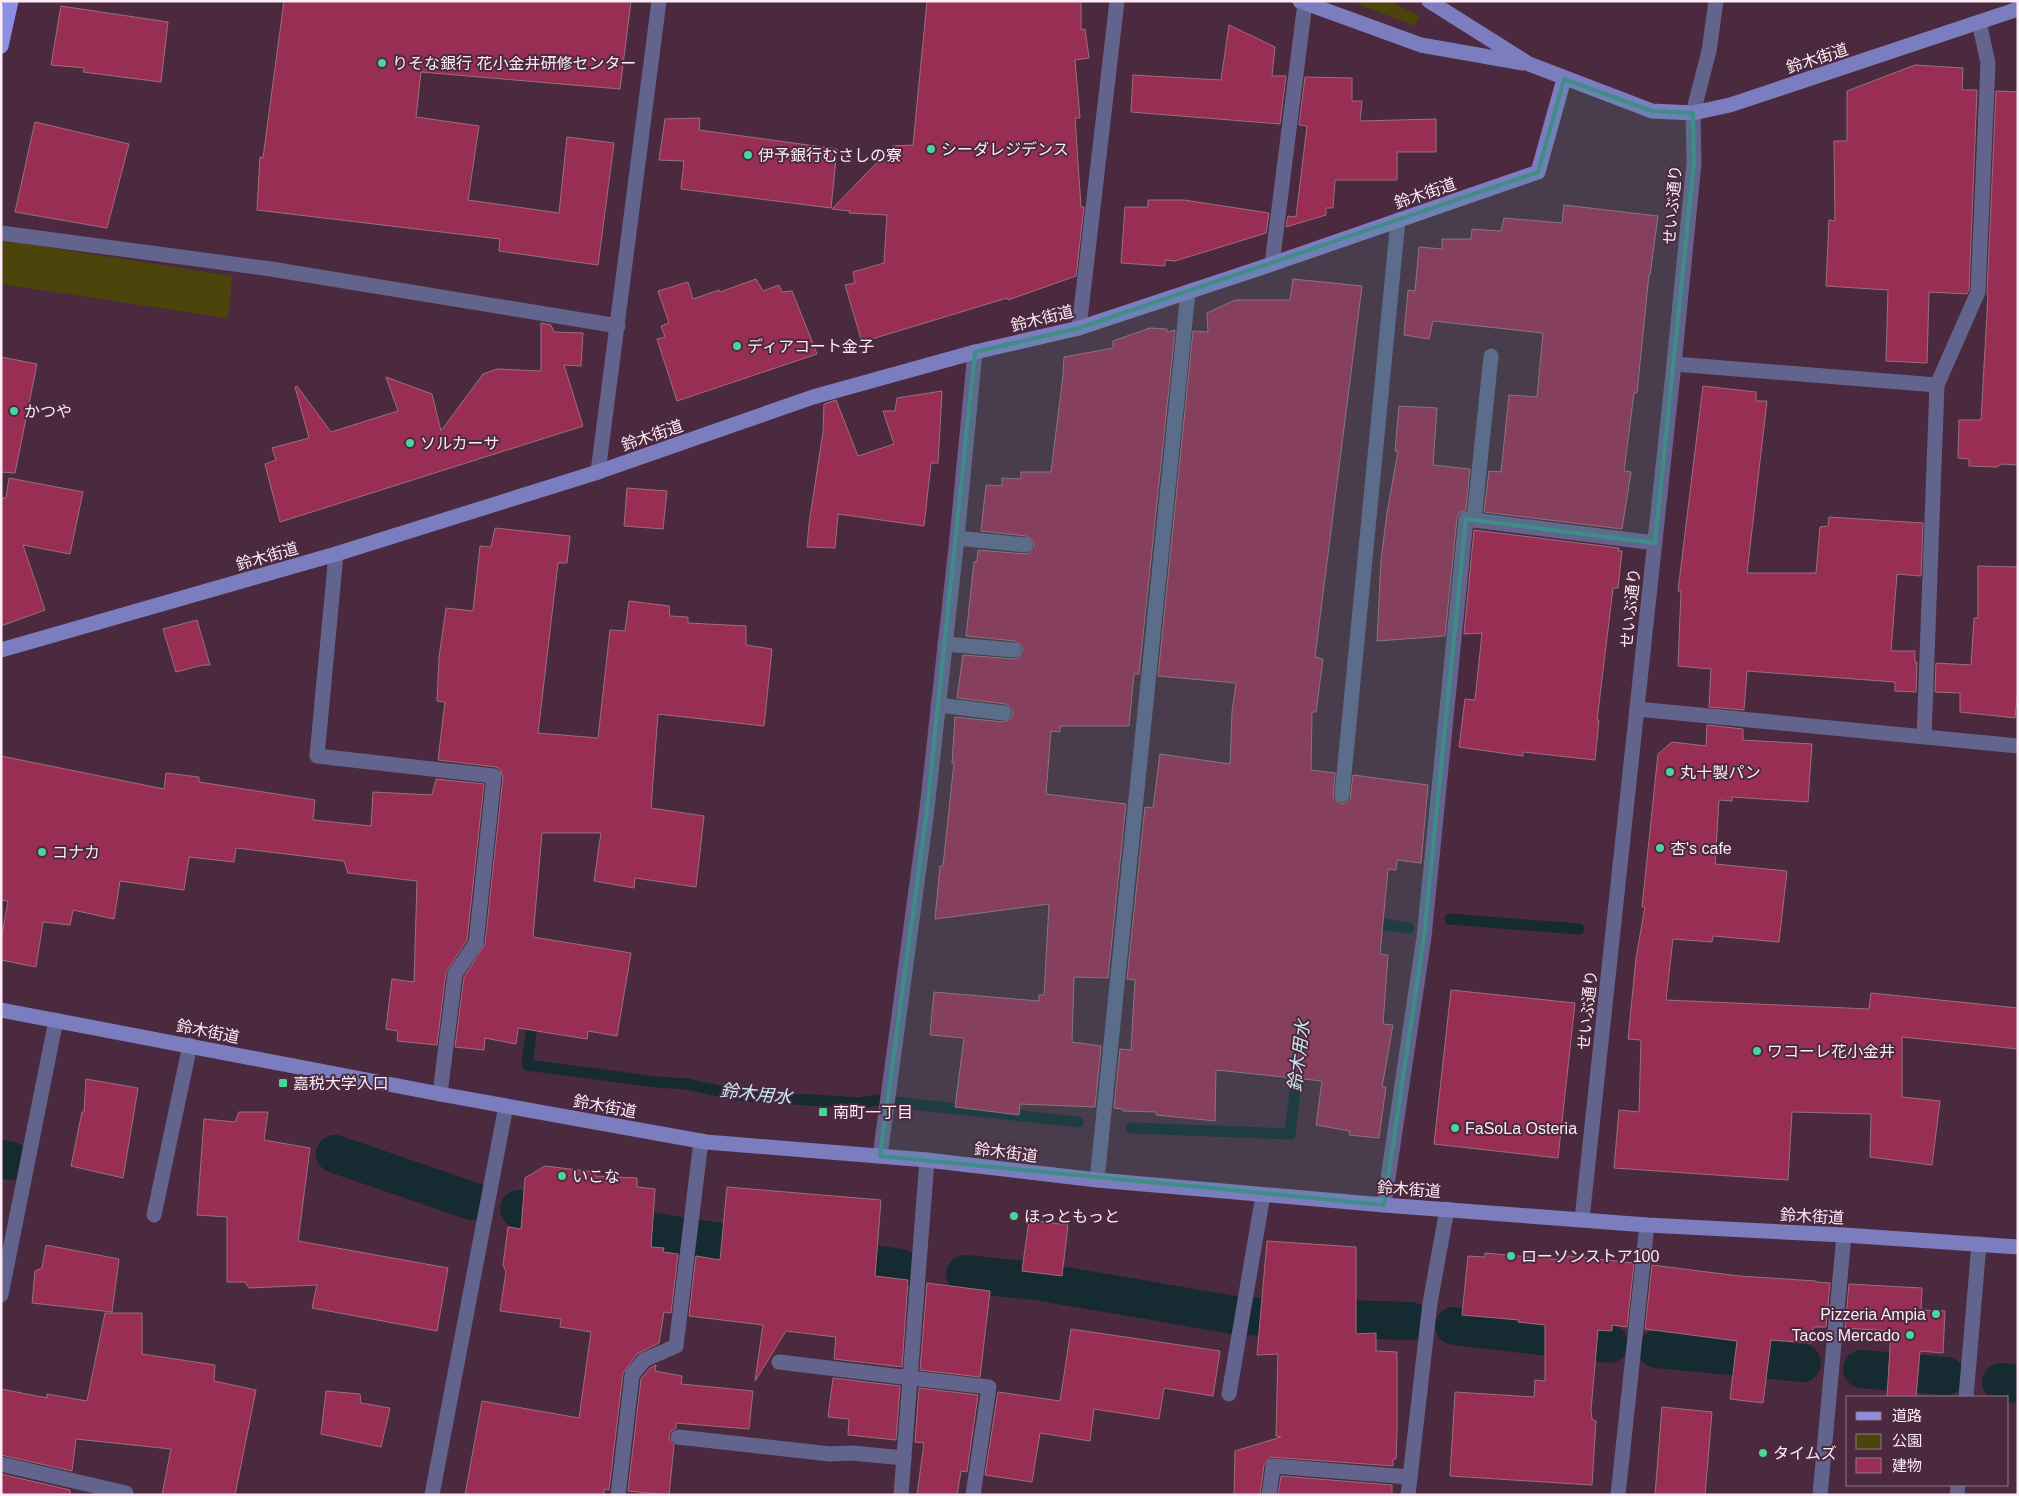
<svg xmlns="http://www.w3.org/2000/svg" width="2019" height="1496" font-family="Helvetica,'Noto Sans JP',sans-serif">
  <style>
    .green { fill: #4b440b }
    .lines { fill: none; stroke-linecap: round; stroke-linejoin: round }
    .stream { stroke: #162a31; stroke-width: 11 }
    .canal { stroke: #162a31; stroke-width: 38 }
    .building { fill: #982e54; stroke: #9b6f7a }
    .lane { stroke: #63648d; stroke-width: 15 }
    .street { stroke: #63648d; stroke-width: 15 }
    .secondary { stroke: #7b7dbe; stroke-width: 15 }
    .primary { stroke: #8e8fe3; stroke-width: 15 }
    .marked { fill: #3f8d89; fill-opacity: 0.2; stroke: #3f8d89; stroke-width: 4; stroke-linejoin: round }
    .poi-dot { fill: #4bd49b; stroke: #4b2a3f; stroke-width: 2 }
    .labels { text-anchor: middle; stroke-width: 4; stroke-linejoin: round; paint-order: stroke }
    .street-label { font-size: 16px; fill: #fdebf6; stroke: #4b2a3f }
    .poi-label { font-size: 16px; fill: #fdebf6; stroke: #4b2a3f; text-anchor: start }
    .water-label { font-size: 18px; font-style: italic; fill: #cae8f3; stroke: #4b2a3f }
  </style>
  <rect width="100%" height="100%" fill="#4b2a3f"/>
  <path class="green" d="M1350 1H1390L1419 16 1415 26Z
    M1 240 232 276 228 318 1 284Z"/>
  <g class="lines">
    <path class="stream" d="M1450 919 1579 929
      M1369 922 1409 928
      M533 1017 527 1065 657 1082 686 1084 743 1096 861 1103 876 1100 1078 1122
      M1131 1128 1290 1134 1298 1065"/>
    <path class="canal" d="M335 1154 472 1201
      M1 1159 11 1161
      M519 1209 680 1236 901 1268
      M965 1274 1036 1281 1240 1316 1411 1321
      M1454 1326 1609 1344
      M1657 1349 1802 1363
      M1862 1369 1946 1376
      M2001 1382 2018 1384"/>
  </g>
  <path class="building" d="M284 1H631L620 89 421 72 416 117 479 126 468 200 559 213 567 137 614 143 598 265 499 251 500 239 257 210 260 157 263 158Z
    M927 1H1081V30L1085 29 1089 58 1075 60 1080 118H1075L1081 207H1084L1076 276 1008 300 1007 298 862 342 845 285 855 283 853 272 884 263 887 215 849 213 850 211 832 209 893 146 913 145Z
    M61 6 168 22 161 82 83 72 85 68 51 65Z
    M1229 25 1275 47 1272 76H1286L1280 124 1131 112 1133 75 1221 80Z
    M1915 65 1963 68 1962 90H1977L1969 290 1967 294 1929 292 1927 363 1886 361 1888 290 1826 286 1829 220 1835 221 1834 141H1847V91Z
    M1305 77 1352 78V101H1362L1360 121 1436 119V152H1397V180H1335L1333 208H1326V215L1286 227 1288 216 1296 217 1307 126 1299 125Z
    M1996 91 2018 92V465L2001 464 1997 467 1969 466V459L1958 458 1959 420H1981L1988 295H1987Z
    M700 118 699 130 837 149 831 208 681 189 684 161 659 160 665 119Z
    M35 122 129 144 107 228 15 212Z
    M1148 200H1184L1269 213 1266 233 1175 261 1165 260V266L1121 263 1125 207H1148Z
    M1564 205 1658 216 1650 275 1649 274 1637 393H1634L1624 471 1631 472 1622 529 1484 512 1489 471 1501 472 1509 395 1537 397 1543 333 1433 321 1429 339 1404 335 1408 290 1415 291 1419 247 1442 249V239H1471L1472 229 1501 231 1504 218 1562 223Z
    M756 279 763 291 779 285 782 292 792 291 817 354 677 401 657 339 665 337 661 326 669 323 658 291 688 282 693 299 719 290 720 292Z
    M1293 279 1362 286 1315 657 1323 659 1316 712H1312L1311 770 1335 773 1333 798 1341 804 1346 803 1350 800 1353 775 1428 785 1421 863 1397 860 1396 870 1388 869 1380 954 1388 955 1383 1024 1393 1025 1382 1087H1386L1379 1138 1349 1135 1350 1131 1316 1125 1322 1081 1216 1070 1215 1121 1156 1115V1112L1123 1111V1109L1114 1108 1120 1049 1131 1050 1135 980 1127 979 1145 807 1153 808 1160 754 1230 764 1232 712 1236 683 1158 676 1193 331 1208 332 1207 313 1235 300H1290Z
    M541 323 551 325 554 332 583 333 581 366 564 365 583 426 280 522 265 464 276 460 272 448 309 438 295 387 297 386 331 432 398 411 386 377 432 394 441 431 483 374 497 369 541 371Z
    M1150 328 1167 329V332L1175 330 1139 674H1134L1129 726H1060V732L1051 731 1046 794 1126 804 1108 978 1074 977 1072 1042 1101 1046 1095 1107 1020 1104 1019 1115 955 1107 964 1038 930 1035 934 992 1039 1001V995H1044L1049 904 935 919 940 866H943L954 763H952L955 717 1003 722 1011 719 1013 714 1012 709 1006 704 957 698 963 655 1014 659 1018 658 1023 651 1022 646 1015 641 966 636 974 562 977 561 978 550 1025 554 1029 553 1034 546 1033 541 1026 536 981 531 986 485 1002 486V478L1021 479V472H1051L1063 376 1064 357 1113 348V341Z
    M1 357 37 364 15 473 1 472Z
    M1703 386 1756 392V401H1767L1747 573H1816L1820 527 1828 526 1829 517 1923 523 1921 576 1897 574 1891 651H1915V662H1917L1916 692 1895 691V682L1747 671 1744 710 1709 707 1711 669 1678 666 1681 591H1678Z
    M942 391 938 463H931L924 526 838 514 835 548 807 547 809 524 823 432 824 404 836 400 858 456 894 444 883 411H895L897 398Z
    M1399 406 1437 408 1433 465 1470 469 1466 510 1459 513 1457 518 1445 636 1377 641 1381 560 1387 513 1398 451H1395Z
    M9 478 83 492 70 554 23 545 45 610 1 626V498H6Z
    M627 488 667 491 663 529 624 526Z
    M495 528 570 536 567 563H558L538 733 598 738 610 630 625 631 629 601 669 606 670 616 688 617V623L746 626V645L772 649 764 726 658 714 651 808 704 816 696 887 635 878 634 888 594 881 601 833H542L533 937 631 953 617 1036 588 1031 587 1039 518 1028 516 1044 485 1038 484 1050 455 1047 464 977 485 944 503 777 500 769 496 767 438 760 445 702 437 701 439 658 446 608 473 611 480 546 491 547Z
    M1474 530 1619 548 1618 551H1622L1618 588H1613L1597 720H1599L1595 760 1523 752V756L1459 747 1465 699 1475 700 1482 633 1464 634Z
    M1978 566 2018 567V688L2015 718 1960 712V693L1935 692 1936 663 1971 665 1974 618H1978Z
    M197 620 210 665H203L176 672 163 629Z
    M1707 725 1743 729V740L1812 744 1808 802 1732 797V801L1719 800 1715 864 1787 871 1779 942 1713 936 1712 942 1673 939 1666 1000 1869 1009 1871 993 2018 1008V1049L1902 1037V1097L1940 1101 1932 1165 1870 1157 1871 1114 1792 1112 1788 1180 1614 1168 1619 1110 1639 1112 1641 1040 1628 1039 1636 958 1645 907H1642L1658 754 1672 742 1706 746Z
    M1 756 164 789 166 773 199 777V782L315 800 313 820 371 826 373 792 432 795 436 779 484 784 467 940 446 972 437 1045 397 1041 398 1031 386 1029 392 979 414 982 417 881 348 873 344 861 236 848 234 862 189 857 184 890 120 881 114 919 73 910 70 925 43 922 36 967 1 960V941L8 901 1 900Z
    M1451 990 1575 1003 1558 1158 1434 1144Z
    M86 1079 138 1088 123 1178 71 1166 82 1112H84Z
    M239 1112H268L264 1140 310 1148 298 1241 448 1268 437 1331 312 1308 317 1285 249 1288 245 1282H227V1217L197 1215 204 1119 235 1122Z
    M545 1166 595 1172V1176L637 1178V1187L655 1189 651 1247 664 1248 663 1252 678 1254 671 1313 664 1312 659 1343 637 1354 623 1373 609 1490 604 1489V1495H465L482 1401 579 1418 591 1332 560 1327 561 1319 500 1311 506 1272 503 1265 508 1227 521 1229 525 1178Z
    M727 1187 881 1200 875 1276 908 1280 902 1367 834 1359 836 1337 786 1331 755 1381 763 1325 689 1316 696 1256 720 1260Z
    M1029 1220 1068 1225 1062 1276 1022 1271Z
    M1267 1241 1356 1247V1334L1376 1333V1351L1397 1352V1435L1396 1459H1393V1466L1270 1457 1264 1465 1260 1495H1234L1235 1451 1281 1437 1276 1436 1278 1354 1257 1355Z
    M46 1245 119 1259 112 1312 32 1303 35 1271 42 1268Z
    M1485 1253 1563 1260 1568 1256 1634 1263 1627 1327 1612 1325V1331L1598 1330 1591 1410 1592 1419 1596 1421 1592 1485 1450 1476 1455 1392 1534 1397 1535 1380 1545 1381V1325L1518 1322 1519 1320 1462 1315 1468 1256 1485 1257Z
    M1652 1265 1739 1276 1816 1281V1282L1830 1283 1826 1327H1813L1812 1343 1771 1340 1763 1403 1730 1399 1737 1341 1645 1329Z
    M927 1283 990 1291 980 1377 920 1370Z
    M1849 1284 1922 1288 1921 1310 1945 1311 1943 1353 1920 1351 1916 1397H1887L1891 1331 1845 1328Z
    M105 1313H142V1354L215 1365 214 1381 256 1390 235 1495H162L171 1449 76 1439 72 1471 1 1455V1389L47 1398V1394L87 1401Z
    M1071 1329 1220 1351 1213 1396 1164 1388 1159 1419 1094 1409 1090 1441 1040 1433 1032 1482 985 1475 998 1392 1060 1401Z
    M656 1365 655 1371 682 1376 681 1384 753 1391 749 1429 676 1423V1428L671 1431 669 1436 670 1441 674 1445 669 1495 628 1491 641 1379 650 1368Z
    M833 1378 900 1386 896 1440 848 1435 849 1419 828 1417Z
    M919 1388 978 1395 967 1472 961 1471 957 1495H917L924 1443 915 1442Z
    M326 1391 360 1394 361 1403 390 1408 381 1447 321 1434Z
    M1662 1407 1712 1412 1705 1495H1655Z
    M1 1474 70 1490V1495H1Z
    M1281 1476 1392 1485V1495H1278Z"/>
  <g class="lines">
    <path class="lane" d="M1272 264 1305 3
      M1674 364 1937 385
      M1474 520 1491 356
      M957 538 1025 545
      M336 554 317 756 494 776 476 943 455 974 440 1094
      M945 644 1014 650
      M938 705 1004 713
      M1637 709 2018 746
      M1924 737 1937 385 1978 292 1988 63 1979 22
      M154 1215 190 1045
      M779 1362 911 1378
      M1229 1394 1263 1195
      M1966 1397 1979 1244
      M678 1437 830 1454 852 1453 904 1458
      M1 1464 126 1493
      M618 1495 632 1375 644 1360 676 1346 701 1141
      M1269 1495 1273 1466 1410 1477
      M1957 1495 1958 1485"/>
    <path class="street" d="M1 233 271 269 618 326
      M1079 328 1117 1
      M598 472 659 1
      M1342 795 1398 220
      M880 1156 927 809 957 538 975 352
      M1097 1180 1188 292
      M1384 1205 1424 937 1466 519 1655 543
      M1582 1219 1674 364 1694 163 1693 113 1709 51 1716 1
      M1 1295 56 1020
      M911 1378 989 1387 973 1495
      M432 1495 506 1106
      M901 1495 927 1160
      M1408 1495 1430 1303 1447 1209
      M1618 1495 1647 1225
      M1820 1495 1844 1235"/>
    <path class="secondary" d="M1300 1 1421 45 1523 63
      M1429 1 1529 64 1652 111 1693 113 1730 105 2018 9
      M1 650 336 554 598 472 813 397 975 352 1079 328 1272 264 1538 172 1564 79
      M1 1010 440 1094 706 1142 927 1160 1097 1180 1384 1205 1647 1225 1844 1235 2018 1247"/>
    <path class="primary" d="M1 46 11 1"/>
  </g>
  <path class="marked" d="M1564 79 1652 111 1693 113 1694 163 1655 543 1466 519 1424 937 1384 1205 880 1156 927 809 975 352 1079 328 1538 172Z"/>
  <g class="poi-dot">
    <circle cx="382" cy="63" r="5"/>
    <circle cx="931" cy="149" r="5"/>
    <circle cx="748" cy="155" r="5"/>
    <circle cx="737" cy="346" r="5"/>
    <circle cx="14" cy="411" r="5"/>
    <circle cx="410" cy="443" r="5"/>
    <circle cx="1670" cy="772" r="5"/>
    <circle cx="1660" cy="848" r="5"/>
    <circle cx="42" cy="852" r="5"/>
    <circle cx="1757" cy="1051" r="5"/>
    <rect x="278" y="1078" width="10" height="10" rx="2.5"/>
    <rect x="818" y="1107" width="10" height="10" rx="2.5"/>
    <circle cx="1455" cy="1128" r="5"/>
    <circle cx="562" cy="1176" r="5"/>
    <circle cx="1014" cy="1216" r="5"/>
    <circle cx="1511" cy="1256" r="5"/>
    <circle cx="1936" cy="1314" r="5"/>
    <circle cx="1910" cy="1335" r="5"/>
    <circle cx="1763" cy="1453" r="5"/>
  </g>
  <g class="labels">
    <g class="street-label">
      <text transform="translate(1817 58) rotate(-18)" y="6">鈴木街道</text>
      <text transform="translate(1425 193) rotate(-19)" y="6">鈴木街道</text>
      <text transform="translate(1672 205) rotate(-85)" y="6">せいぶ通り</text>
      <text transform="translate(1042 318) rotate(-14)" y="6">鈴木街道</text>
      <text transform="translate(652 435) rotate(-19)" y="6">鈴木街道</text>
      <text transform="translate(267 556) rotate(-16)" y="6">鈴木街道</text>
      <text transform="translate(1630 608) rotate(-84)" y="6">せいぶ通り</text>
      <text transform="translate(1587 1010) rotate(-84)" y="6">せいぶ通り</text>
      <text transform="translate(208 1031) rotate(11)" y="6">鈴木街道</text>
      <text transform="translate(605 1106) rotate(10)" y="6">鈴木街道</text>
      <text transform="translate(1006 1152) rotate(7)" y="6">鈴木街道</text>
      <text transform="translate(1409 1189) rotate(4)" y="6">鈴木街道</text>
      <text transform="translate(1812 1216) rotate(3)" y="6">鈴木街道</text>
    </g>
    <g class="poi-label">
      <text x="392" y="69">りそな銀行 花小金井研修センター</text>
      <text x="941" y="155">シーダレジデンス</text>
      <text x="758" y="161">伊予銀行むさしの寮</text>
      <text x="747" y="352">ディアコート金子</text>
      <text x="24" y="417">かつや</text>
      <text x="420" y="449">ソルカーサ</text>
      <text x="1680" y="778">丸十製パン</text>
      <text x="1670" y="854">杏's cafe</text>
      <text x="52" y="858">コナカ</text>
      <text x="1767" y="1057">ワコーレ花小金井</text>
      <text x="293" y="1089">嘉税大学入口</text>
      <text x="833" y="1118">南町一丁目</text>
      <text x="1465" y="1134">FaSoLa Osteria</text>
      <text x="572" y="1182">いこな</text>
      <text x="1024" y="1222">ほっともっと</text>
      <text x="1521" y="1262">ローソンストア100</text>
      <text x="1926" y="1320" text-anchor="end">Pizzeria Ampia</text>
      <text x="1900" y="1341" text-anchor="end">Tacos Mercado</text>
      <text x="1773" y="1459">タイムズ</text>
    </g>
    <g class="water-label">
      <text transform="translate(1299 1056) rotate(-83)" y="6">鈴木用水</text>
      <text transform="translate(756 1094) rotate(6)" y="6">鈴木用水</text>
    </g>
  </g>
  <rect width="2019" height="1496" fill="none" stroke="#fdebf6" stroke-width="5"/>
  <rect x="1846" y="1396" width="162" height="90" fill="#4b2a3f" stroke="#927788"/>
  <rect x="1856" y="1412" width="25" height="8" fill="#8e8fe3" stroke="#927788"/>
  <text x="1892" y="1421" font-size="15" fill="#fdebf6">道路</text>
  <rect x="1856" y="1434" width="25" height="15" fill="#4b440b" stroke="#927788"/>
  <text x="1892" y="1446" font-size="15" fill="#fdebf6">公園</text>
  <rect x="1856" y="1458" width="25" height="15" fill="#982e54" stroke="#927788"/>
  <text x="1892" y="1471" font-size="15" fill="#fdebf6">建物</text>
</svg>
